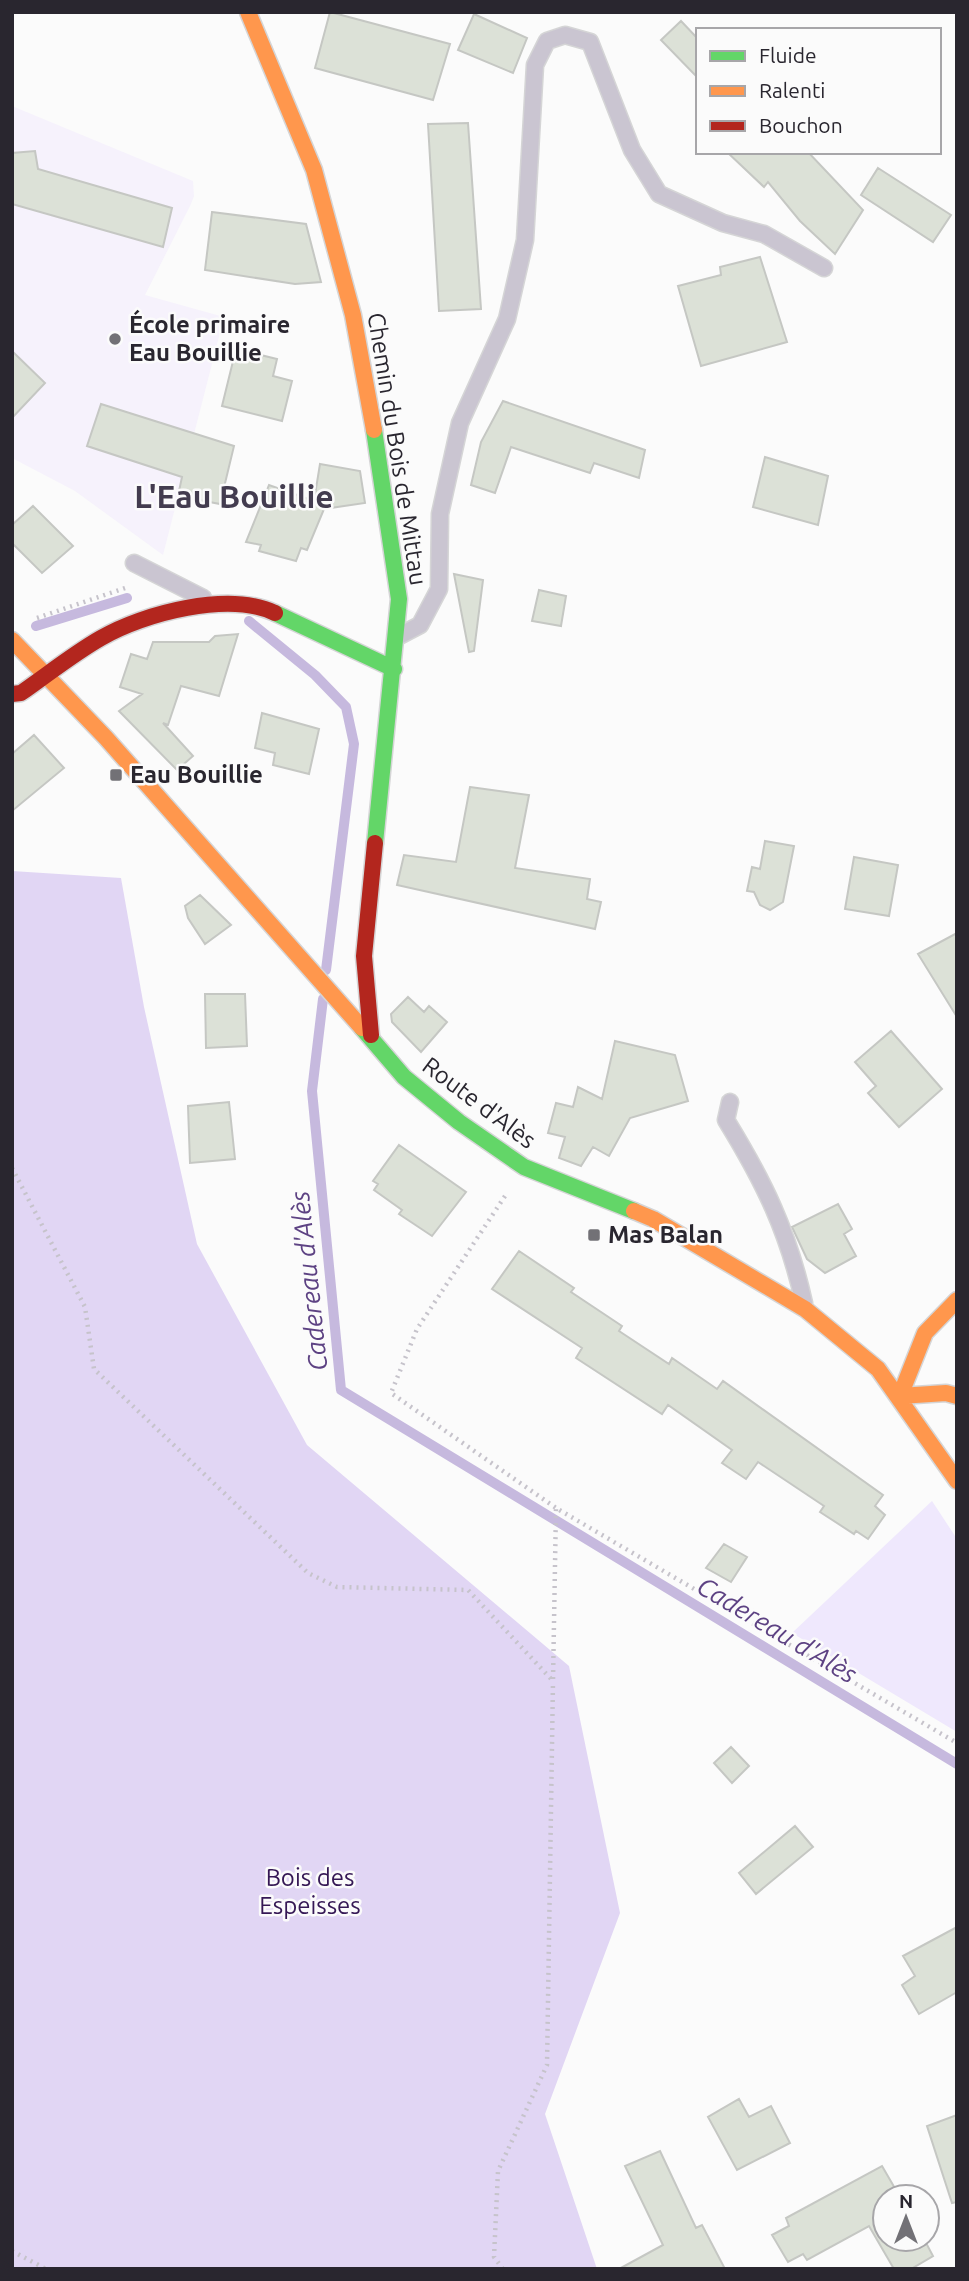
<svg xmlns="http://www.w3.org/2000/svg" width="969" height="2281" font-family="Ubuntu,sans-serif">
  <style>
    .built { fill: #f6f2fc }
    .green { fill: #efe8fd }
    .forest { fill: #e1d6f4 }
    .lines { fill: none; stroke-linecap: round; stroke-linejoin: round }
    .stream { stroke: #c6b9de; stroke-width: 10 }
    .building { fill: #dce1d7; stroke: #c5c7c3; stroke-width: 2 }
    .lane-casing { stroke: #d5d5d6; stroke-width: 19 }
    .fast-casing { stroke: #d5d5d6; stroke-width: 19 }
    .slow-casing { stroke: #d5d5d6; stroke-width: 19 }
    .jam-casing { stroke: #d5d5d6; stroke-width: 19 }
    .path { stroke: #c6c3cb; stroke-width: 4.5; stroke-dasharray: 2 5; stroke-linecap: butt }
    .lane { stroke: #cac5d1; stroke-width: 16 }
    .fast { stroke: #63d668; stroke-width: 16 }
    .slow { stroke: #ff974d; stroke-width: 16 }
    .jam { stroke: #b3261e; stroke-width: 16 }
    .poi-dot { fill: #727176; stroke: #fbfbfb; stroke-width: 2.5 }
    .labels { text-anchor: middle; stroke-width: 5; stroke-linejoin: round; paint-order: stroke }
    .poi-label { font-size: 24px; font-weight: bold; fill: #29262f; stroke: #fbfbfb; text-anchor: start }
    .street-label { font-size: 24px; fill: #29262f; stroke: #fbfbfb }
    .park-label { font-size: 24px; fill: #351855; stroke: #fbfbfb }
    .water-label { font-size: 26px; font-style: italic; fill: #5d4283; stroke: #fbfbfb }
    .district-label { font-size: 32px; font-weight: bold; fill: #433c4f; stroke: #fbfbfb }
  </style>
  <rect width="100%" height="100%" fill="#fbfbfb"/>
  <path class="built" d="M12 106 193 181 194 196 190 206 145 295 224 317 163 555 75 491 12 458Z"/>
  <path class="green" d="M932 1501 957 1539V1732L792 1633Z"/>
  <path class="forest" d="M12 871 121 878 144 1007 197 1244 307 1445 569 1666 620 1913 545 2114 597 2269H12Z"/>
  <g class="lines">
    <path class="stream" d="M249 621 315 675 346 707 354 744 326 970
      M36 626 127 598
      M323 999 312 1091 341 1390 957 1764"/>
  </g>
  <path class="building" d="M330 12 450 44 433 100 315 68Z
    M474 14 527 38 513 73 458 50Z
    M681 21 698 39V78L661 40Z
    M468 123 481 309 439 311 428 124Z
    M35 151 38 169 172 208 163 247 12 204V153Z
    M727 152H808L863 210 835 254 800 221 768 182 764 187Z
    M878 168 951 215 933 242 861 195Z
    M212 212 306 224 321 282 295 284 205 270Z
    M760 257 787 342 701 366 678 286 721 275 720 267Z
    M236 349 277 359 273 376 292 381 282 421 222 406Z
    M12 351 45 383 12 418Z
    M503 401 645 450 639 478 594 463 590 473 511 447 495 493 471 485 481 442Z
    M101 404 234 446 220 504 178 496 182 477 87 446Z
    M765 457 828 476 818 525 753 507Z
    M320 464 360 471 365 503 324 509 307 550 301 548 296 561 259 551 261 545 246 542 269 485 314 501Z
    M33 506 73 546 42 573 12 543V525Z
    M454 574 483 580 474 651 469 652Z
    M539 590 566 596 561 626 532 621Z
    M238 634 219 696 181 686 168 725 163 723 193 756 177 770 119 711 142 694 120 687 131 654 147 659 153 642H209L215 636Z
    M262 713 319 729 309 774 273 765 275 753 255 748Z
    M34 735 64 768 12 811V754Z
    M470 787 529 795 515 868 590 879 587 899 601 902 595 929 397 885 404 855 456 862Z
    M765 841 794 846 783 902 770 910 760 905 754 892 747 891 752 867 760 869Z
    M854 857 898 865 889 916 845 909Z
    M200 895 231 925 205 944 188 918 185 906Z
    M957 933V1017L918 954Z
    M205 994H245L247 1046 206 1048Z
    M408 997 424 1012 429 1006 447 1022 421 1052 392 1022 391 1014Z
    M891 1031 942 1089 899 1127 868 1093 876 1086 855 1062Z
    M615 1041 675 1055 688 1101 630 1118 609 1156 593 1147 581 1166 559 1158 565 1137 548 1133 556 1103 573 1107 578 1087 602 1099Z
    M229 1102 235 1159 190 1163 188 1106Z
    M399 1145 466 1192 432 1236 399 1214 402 1210 374 1190 378 1184 373 1181Z
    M838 1204 852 1229 844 1234 856 1256 825 1273 807 1259 792 1227Z
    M519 1251 574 1288 571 1292 622 1326 619 1331 669 1364 672 1358 717 1389 723 1381 883 1495 875 1506 885 1515 868 1539 856 1531 854 1534 820 1512 824 1506 758 1462 746 1479 722 1463 732 1450 668 1405 662 1414 576 1358 582 1348 492 1289Z
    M724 1544 747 1557 731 1582 706 1568Z
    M731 1747 749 1766 732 1783 714 1763Z
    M795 1826 813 1847 756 1894 739 1873Z
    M957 1927V1992L919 2014 902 1985 915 1976 903 1956Z
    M739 2099 749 2117 771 2106 790 2143 737 2170 708 2117Z
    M957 2115V2202L952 2203 927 2126Z
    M660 2151 696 2228 702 2225 725 2269H619L663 2245 625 2166Z
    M882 2166 900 2197H885V2239H924L933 2256 911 2269H894L869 2226 807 2260 803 2254 788 2262 772 2235 789 2226 786 2218Z"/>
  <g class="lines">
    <g class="lane-casing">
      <path id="lane" d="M134 563 203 598
        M399 636 420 625 439 589 440 514 460 423 507 319 525 240 535 65 547 41 565 35 590 42 632 150 659 194 723 223 764 234 824 268
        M730 1102 726 1120C764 1182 788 1231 804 1303"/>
    </g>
    <g class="fast-casing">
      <path id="fast" d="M374 430 399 599 375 843
        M275 613 394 669
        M362 1028 404 1077 459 1122 524 1167 634 1211"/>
    </g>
    <g class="slow-casing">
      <path id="slow" d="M248 12 314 170 353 315 374 430
        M12 640 106 738 362 1028
        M634 1211 653 1219 805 1309 878 1369 957 1481
        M957 1300 925 1333 900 1396 946 1393 957 1396"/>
    </g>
    <g class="jam-casing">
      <path id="jam" d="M12 694 21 693C47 675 73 654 101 638 144 613 229 591 275 613
        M371 1035 364 956 375 843"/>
    </g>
    <path class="path" d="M37 618 128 587
      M12 1168 85 1307 94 1369 308 1573 337 1587 468 1590 553 1681 556 1508 957 1743
      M505 1196 417 1329 391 1393 556 1508
      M12 2251 46 2269
      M503 2269 494 2257 498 2171 547 2065 553 1681"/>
    <use href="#lane" class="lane"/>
    <use href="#fast" class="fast"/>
    <use href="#slow" class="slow"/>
    <use href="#jam" class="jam"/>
  </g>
  <g class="poi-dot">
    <circle cx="115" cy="339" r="7"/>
    <rect x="109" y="768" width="14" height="14" rx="3.5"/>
    <rect x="587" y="1228" width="14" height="14" rx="3.5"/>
  </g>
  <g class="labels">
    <g class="poi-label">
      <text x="129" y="333">École primaire<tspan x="129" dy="28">Eau Bouillie</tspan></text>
      <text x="130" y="783">Eau Bouillie</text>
      <text x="608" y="1243">Mas Balan</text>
    </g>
    <g class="street-label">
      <text transform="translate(397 449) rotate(81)" y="8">Chemin du Bois de Mittau</text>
      <text transform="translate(479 1103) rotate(37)" y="8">Route d'Alès</text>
    </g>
    <g class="park-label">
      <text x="310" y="1886">Bois des<tspan x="310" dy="28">Espeisses</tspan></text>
    </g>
    <g class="water-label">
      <text transform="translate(309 1281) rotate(-96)" y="9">Cadereau d'Alès</text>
      <text transform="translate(777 1630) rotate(31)" y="9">Cadereau d'Alès</text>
    </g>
    <g class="district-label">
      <text x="234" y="508">L'Eau Bouillie</text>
    </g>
  </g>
  <rect width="969" height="2281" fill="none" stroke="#29262f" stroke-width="28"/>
  <rect x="696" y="28" width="245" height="126" fill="#fbfbfb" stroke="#a7a6a9" stroke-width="2"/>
  <rect x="710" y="51" width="35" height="10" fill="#63d668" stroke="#a7a6a9" stroke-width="2"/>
  <text x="759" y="63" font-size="21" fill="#29262f">Fluide</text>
  <rect x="710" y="86" width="35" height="10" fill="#ff974d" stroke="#a7a6a9" stroke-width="2"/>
  <text x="759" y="98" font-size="21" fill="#29262f">Ralenti</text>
  <rect x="710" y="121" width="35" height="10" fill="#b3261e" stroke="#a7a6a9" stroke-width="2"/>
  <text x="759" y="133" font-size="21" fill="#29262f">Bouchon</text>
  <g transform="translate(906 2218)"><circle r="33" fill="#fbfbfb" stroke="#a7a6a9" stroke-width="2"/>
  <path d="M0-5L12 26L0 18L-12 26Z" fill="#727176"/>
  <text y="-10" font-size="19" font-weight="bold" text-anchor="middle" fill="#29262f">N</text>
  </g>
</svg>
